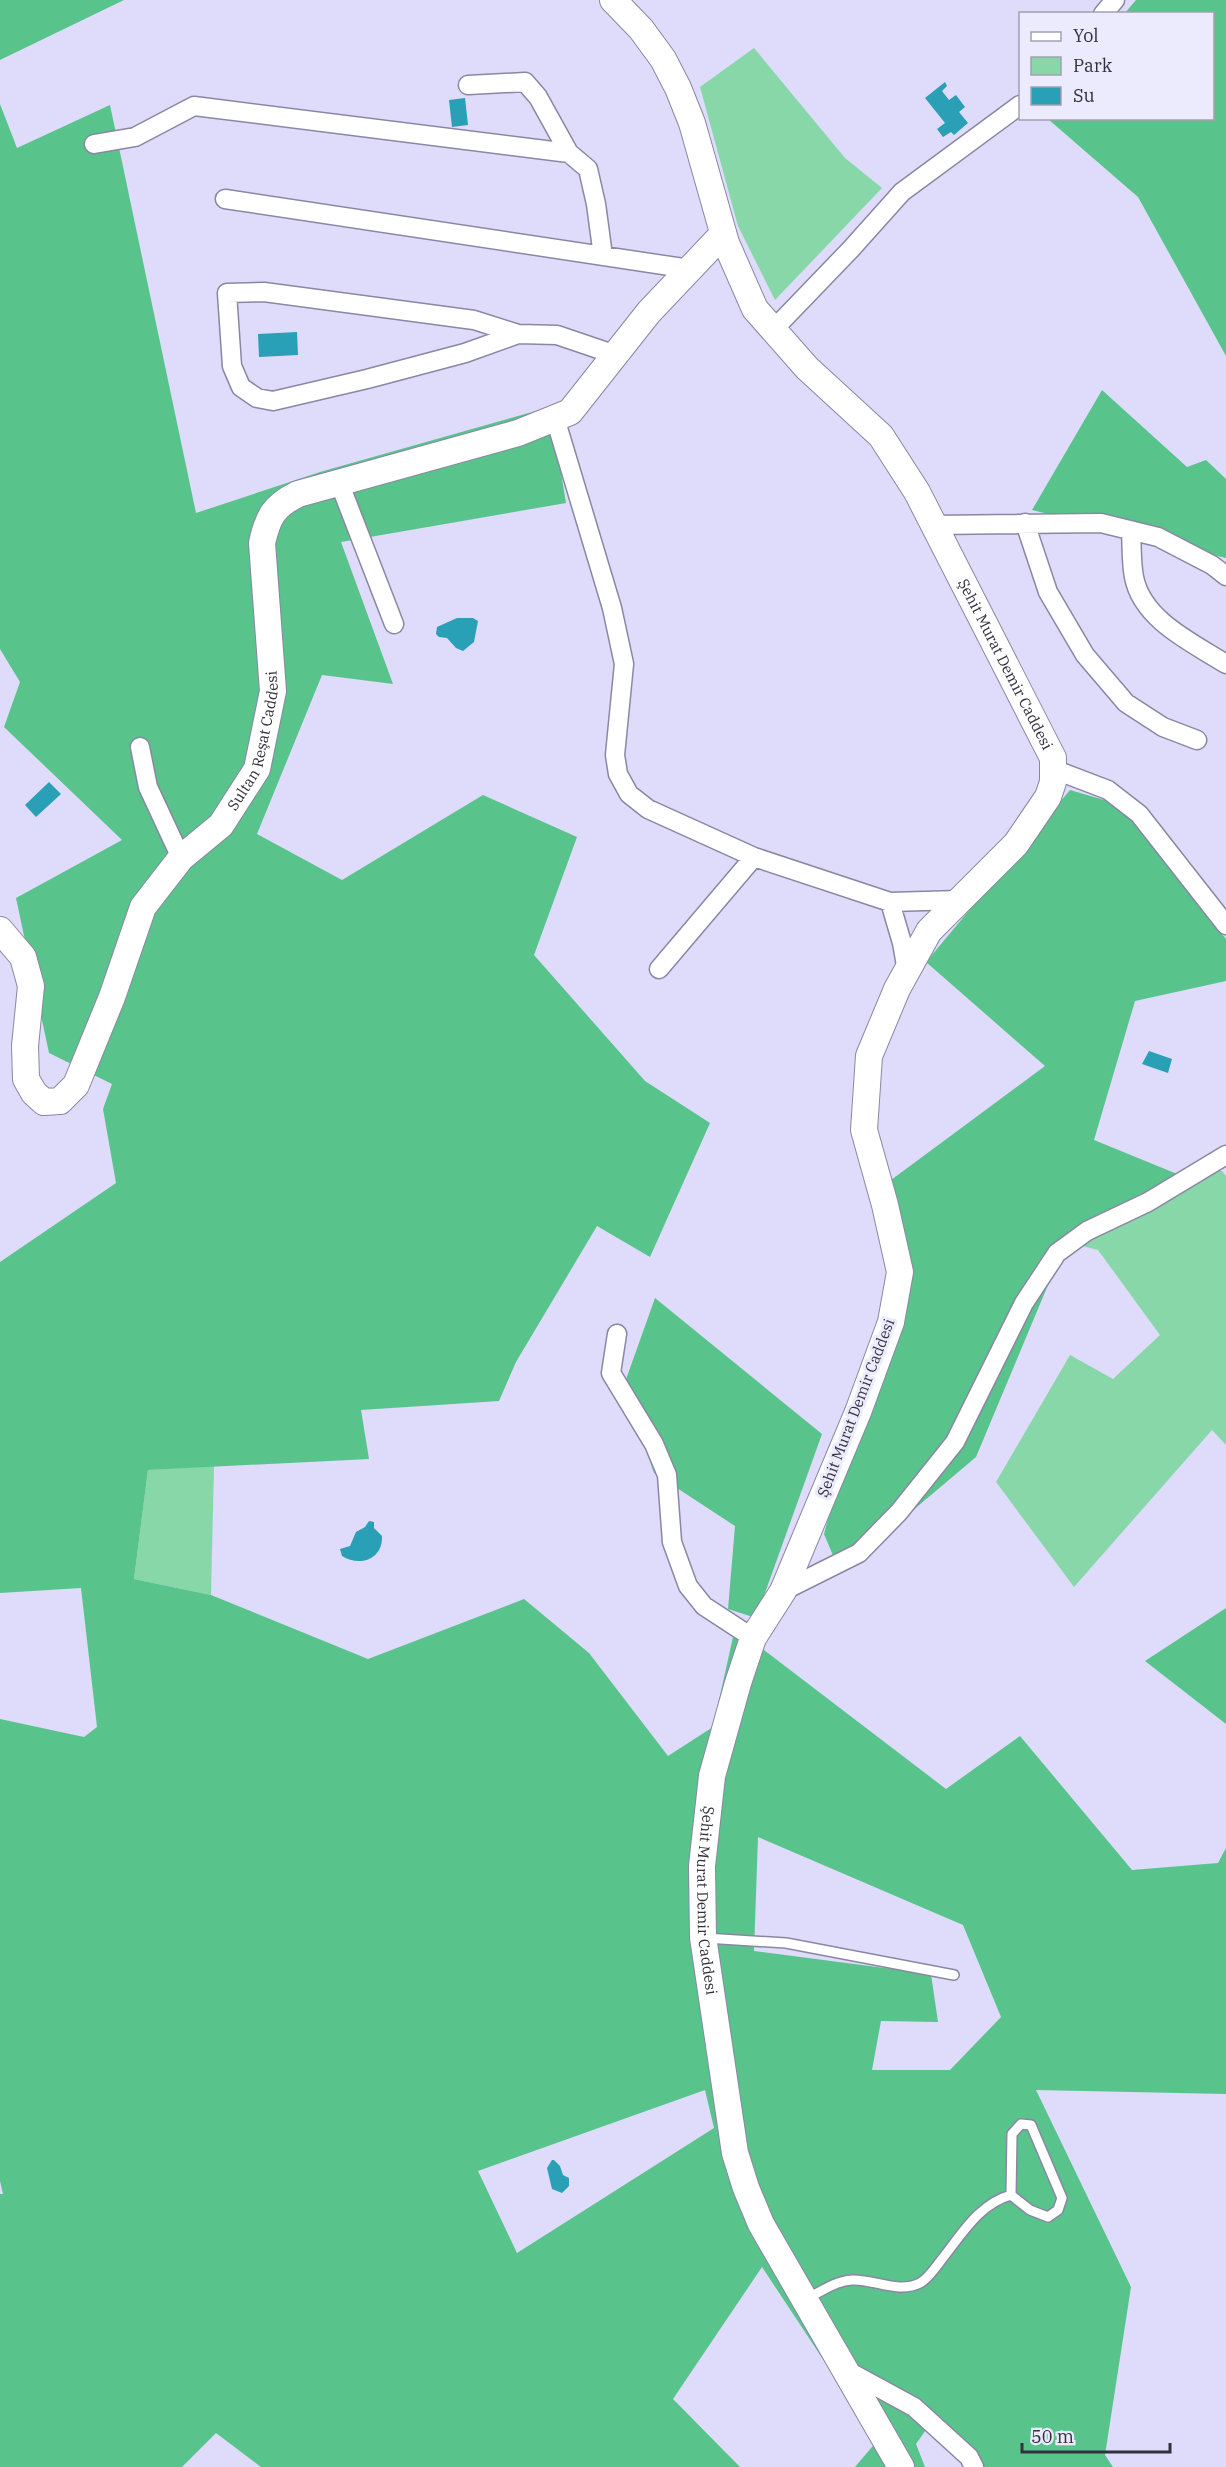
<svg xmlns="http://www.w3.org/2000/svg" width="1226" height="2467" font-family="'IBM Plex Serif',serif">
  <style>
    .green { fill: #87d7a9 }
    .forest { fill: #58c48c; fill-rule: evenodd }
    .water { fill: #29a0b5 }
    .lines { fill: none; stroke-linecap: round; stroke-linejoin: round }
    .lane-casing { stroke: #8a87a4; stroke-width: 12 }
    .street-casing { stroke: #8a87a4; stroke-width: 21 }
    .secondary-casing { stroke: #8a87a4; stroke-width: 28 }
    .lane { stroke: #fff; stroke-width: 9 }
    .street { stroke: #fff; stroke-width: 18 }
    .secondary { stroke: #fff; stroke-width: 26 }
    .labels { text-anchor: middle; stroke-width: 6; stroke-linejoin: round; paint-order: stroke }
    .street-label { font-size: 15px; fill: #33313d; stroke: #eceafd }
  </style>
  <rect width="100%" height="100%" fill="#dedbfb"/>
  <path class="green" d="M754 48 845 158 882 188 775 300 738 226 700 87Z
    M1213 1171H1222L1226 1176V1445L1212 1430 1074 1587 996 1482 1070 1355 1113 1379 1160 1335 1098 1250 1066 1242Z
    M214 1466 211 1595 134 1579 148 1470Z"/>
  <path class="forest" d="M0 0H124L0 60Z
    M1136 0H1226V356L1138 197 1048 119 1212 118V14L1125 13Z
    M0 104 17 148 110 105 196 513 320 472 550 407 566 503 341 542 393 684 322 675 257 834 342 880 483 795 577 837 534 955 645 1081 710 1123 650 1257 597 1226 516 1362 499 1401 361 1410 369 1459 148 1470 134 1579 211 1595 368 1659 524 1599 589 1653 668 1756 713 1727 735 1628 946 1789 1020 1736 1132 1870 1218 1863 1226 1848V2094L1036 2090 1131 2287 1105 2455 1113 2467H965L935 2417 916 2444 925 2467H855L877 2441 762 2267 673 2399 740 2467H261L216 2433 182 2467H0V2194H3L0 2181V1719L84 1737 97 1727 81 1588 0 1593V1262L116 1183 103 1109 112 1084 49 1053 16 898 122 840 4 727 20 682 0 649ZM758 1837 963 1925 1001 2017 950 2070H872L881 2021 938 2022 931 1974 754 1951ZM705 2090 714 2128 517 2253 478 2171Z
    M1102 390 1187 467 1206 460 1226 479V558L1032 510Z
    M1070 790 1118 804 1226 939V981L1135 1001 1094 1140 1187 1178 1066 1242 976 1457 840 1572 824 1534 899 1260 887 1183 1045 1066 926 962Z
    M655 1298 822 1434 756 1618 728 1609 735 1526 654 1473 624 1385Z
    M1226 1608V1724L1145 1661Z"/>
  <path class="water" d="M945 82 947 86 942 91 949 100 956 95 965 107 959 112 968 123 954 135 951 132 943 137 937 129 945 123 925 98Z
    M465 98 468 125 452 127 449 100Z
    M297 332 298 355 259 357 258 334Z
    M457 618H473L478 621 474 642 463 651 456 648 447 638 439 637 436 634 437 627Z
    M49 782 61 794 36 817 25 805Z
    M1149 1051 1172 1059 1168 1073 1142 1064Z
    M369 1521 374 1522V1528L382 1536C383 1560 359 1567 342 1556L340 1549 350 1546 356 1532 365 1527Z
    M552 2160H554L560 2166 563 2175 569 2178V2186L562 2193 552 2189 547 2168Z"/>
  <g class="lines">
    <g class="lane-casing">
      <path id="lane" d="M705 1938 786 1943 954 1975
        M1021 2124 1031 2125 1062 2198 1058 2210 1048 2217 1030 2210 1011 2195 1012 2134Z
        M805 2300C820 2292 835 2281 852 2280 874 2279 898 2294 920 2283 929 2278 935 2268 942 2259 962 2234 979 2204 1011 2195"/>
    </g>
    <g class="street-casing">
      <path id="street" d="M1103 14 1115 0
        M468 85 525 82 538 97 569 153 588 169 596 204 603 256
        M94 144 135 137 194 106 569 153
        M225 199 690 269
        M773 330 851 249 902 192 1020 105
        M518 334 465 353 367 379 273 401 257 398 241 387 232 366 227 293 264 292 474 320 518 334 557 335 616 355
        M555 418 612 608 624 664 615 755 618 774 629 794 648 809 754 857 890 902 960 900
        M339 482 394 624
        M1025 523 1048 592 1085 655 1126 703 1163 727 1197 740
        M934 525 1101 523 1158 537 1212 565 1226 576
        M1131 531C1132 546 1131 562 1134 577 1142 620 1193 643 1226 664
        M140 747 148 787 181 858
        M1053 769 1108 790 1139 814 1226 925
        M890 902 902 943 907 971
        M659 969 754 857
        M617 1334 611 1373 654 1444 667 1475 672 1542 688 1586 704 1606 753 1638
        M783 1591 859 1553 899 1512 955 1442 1024 1303 1057 1253 1087 1231 1148 1202 1226 1155
        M846 2370 914 2407 969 2457 974 2467"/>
    </g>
    <g class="secondary-casing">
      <g id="secondary">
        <path id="s1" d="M613 0 641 29 663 59 678 88 692 123 726 243 755 309 807 368 881 436 917 492 1053 758V782L1048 797 1016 844 929 931 897 989 869 1056 864 1130 885 1205 900 1272 891 1322 858 1412 783 1591 753 1638 738 1683 712 1776 702 1866 703 1937 735 2153 746 2188 761 2224 901 2467"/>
        <path id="s2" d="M0 930 23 957 31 986 25 1046 26 1079 34 1093 44 1102 60 1101 76 1085 112 997 143 907 181 858 221 825 257 769 273 691 262 543C268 516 274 506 298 494L518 433 570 412 649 312 723 234"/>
      </g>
    </g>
    <use href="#lane" class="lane"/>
    <use href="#street" class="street"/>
    <use href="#secondary" class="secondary"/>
  </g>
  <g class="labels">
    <g class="street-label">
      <text dy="5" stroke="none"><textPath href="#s1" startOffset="784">Şehit Murat Demir Caddesi</textPath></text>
      <text dy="5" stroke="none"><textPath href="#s2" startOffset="624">Sultan Reşat Caddesi</textPath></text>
      <text transform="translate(856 1408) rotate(-69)" y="5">Şehit Murat Demir Caddesi</text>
      <text dy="5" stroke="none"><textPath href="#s1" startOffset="2134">Şehit Murat Demir Caddesi</textPath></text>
    </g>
  </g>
  <rect x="1019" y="12" width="195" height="108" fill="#eceafd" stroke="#a2a0b0" stroke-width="1.5"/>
  <rect x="1031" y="32" width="30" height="9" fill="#ffffff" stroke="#a2a0b0" stroke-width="1.5"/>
  <text x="1073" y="42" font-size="18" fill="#33313d">Yol</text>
  <rect x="1031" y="57" width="30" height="18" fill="#87d7a9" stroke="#a2a0b0" stroke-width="1.5"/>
  <text x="1073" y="72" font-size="18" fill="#33313d">Park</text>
  <rect x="1031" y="87" width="30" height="18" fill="#29a0b5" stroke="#a2a0b0" stroke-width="1.5"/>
  <text x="1073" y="102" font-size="18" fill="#33313d">Su</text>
  <path d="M1022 2443v9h148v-9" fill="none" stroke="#33313d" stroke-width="3"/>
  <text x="1031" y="2443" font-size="18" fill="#33313d" stroke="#eceafd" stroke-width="4.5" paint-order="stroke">50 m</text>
</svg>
